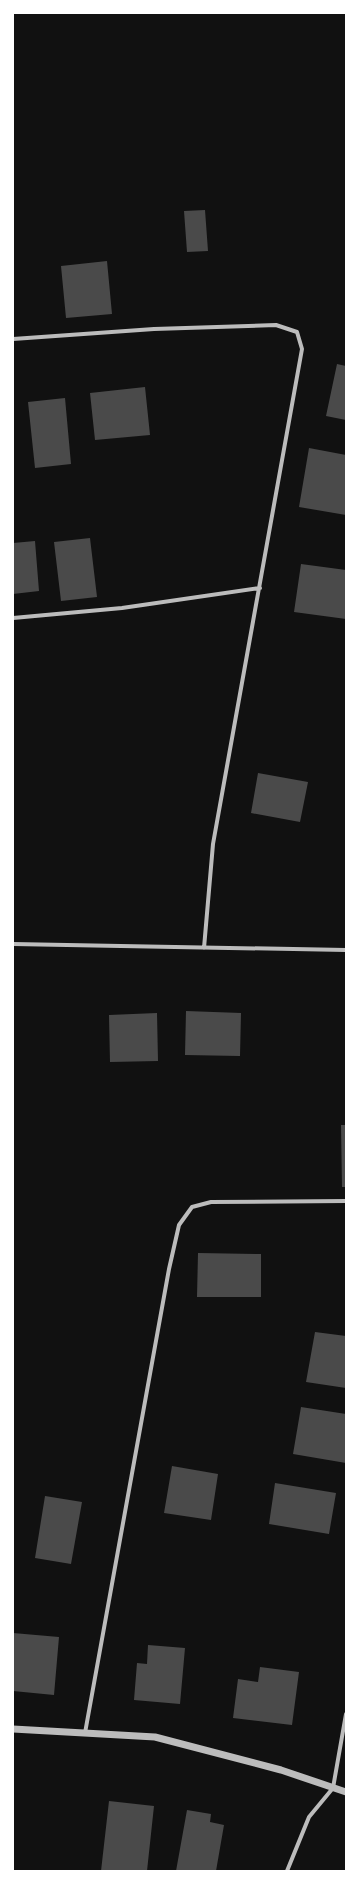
<svg xmlns="http://www.w3.org/2000/svg" width="359" height="1884" font-family="Commissioner,sans-serif">
  <style>
    .building { fill: #4a4a4a }
    .lines { fill: none; stroke-linecap: round; stroke-linejoin: round }
    .minor { stroke: #bcbcbc; stroke-width: 4 }
    .tertiary { stroke: #bcbcbc; stroke-width: 7 }
  </style>
  <rect width="100%" height="100%" fill="#111"/>
  <path class="building" d="M205 210 208 251 187 252 184 211Z
    M107 261 112 314 66 318 61 266Z
    M337 364 346 366V420L326 416Z
    M145 387 150 435 95 440 90 393Z
    M65 398 71 464 35 468 28 402Z
    M309 448 346 455V515L299 507Z
    M90 538 97 597 61 601 54 542Z
    M35 541 39 591 13 594V543Z
    M301 564 346 570V619L294 612Z
    M258 773 308 782 300 822 251 813Z
    M186 1011 241 1013 240 1056 185 1055Z
    M157 1013 158 1061 110 1062 109 1015Z
    M341 1125H346V1187H342Z
    M198 1253 261 1254V1297H197Z
    M315 1332 346 1336V1388L306 1382Z
    M301 1407 346 1414V1463L293 1454Z
    M172 1466 218 1474 211 1520 164 1513Z
    M275 1483 336 1493 329 1534 269 1524Z
    M45 1496 82 1502 71 1564 35 1558Z
    M13 1633 59 1637 54 1695 13 1691Z
    M148 1645 185 1648 180 1704 134 1700 137 1663 147 1664Z
    M260 1667 299 1672 292 1725 233 1718 238 1679 258 1682Z
    M109 1801 154 1806 147 1871H101Z
    M187 1810 211 1814 210 1822 224 1825 216 1871H176Z"/>
  <g class="lines">
    <path class="minor" d="M13 339 154 329 276 325 297 332 302 349 213 844 204 948
      M13 618 122 608 260 588
      M13 944 346 950
      M85 1733 169 1269 179 1225 192 1207 211 1202 346 1201
      M287 1871 309 1817 333 1788 346 1714"/>
    <path class="tertiary" d="M13 1729 155 1737 281 1770 346 1792"/>
  </g>
  <rect width="359" height="1884" fill="none" stroke="#ffffff" stroke-width="28"/>
</svg>
